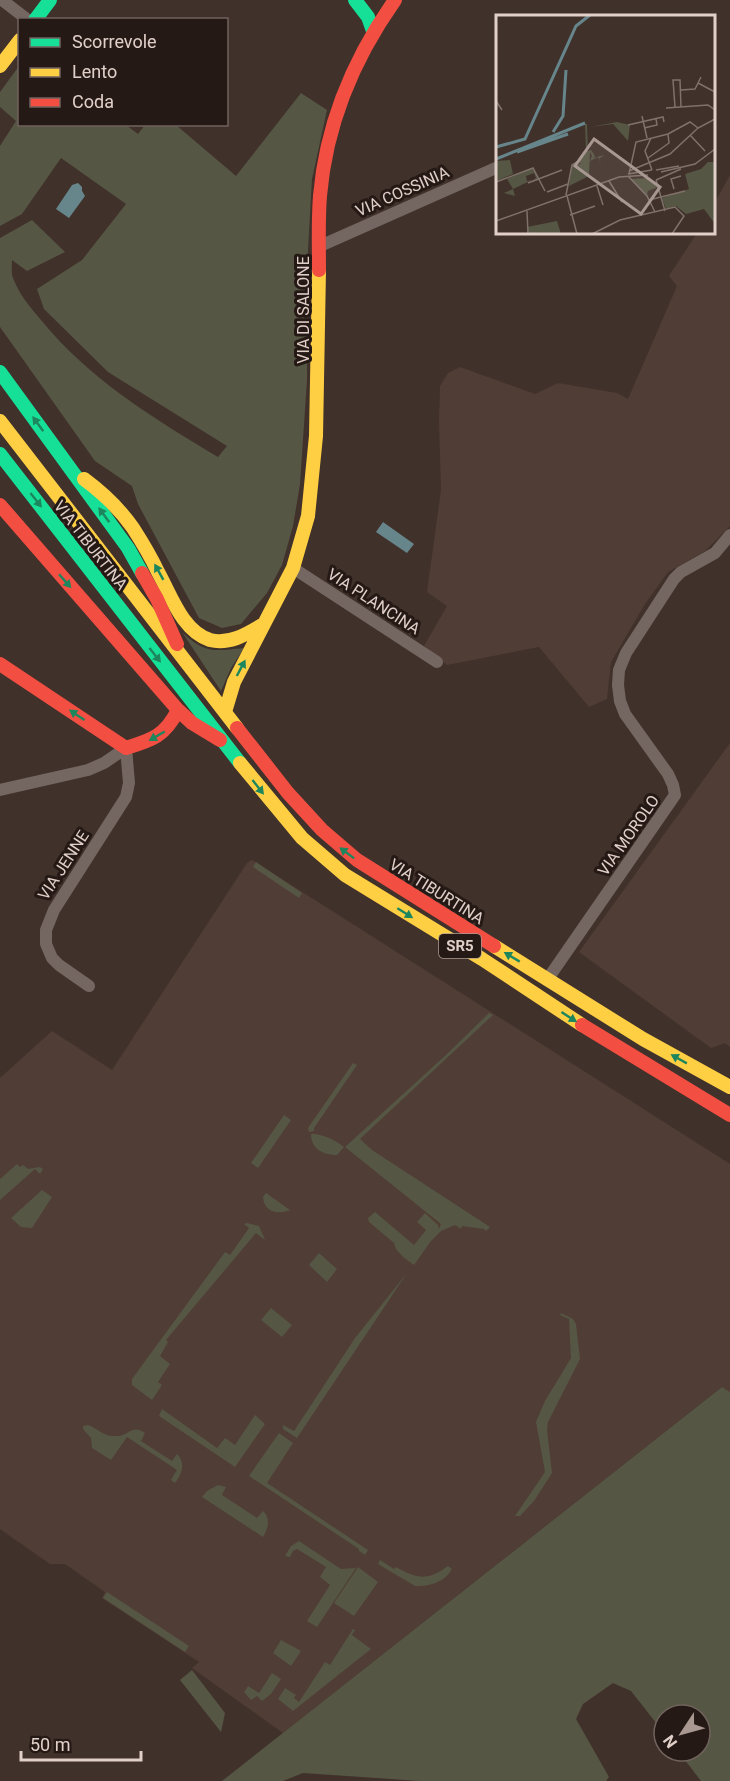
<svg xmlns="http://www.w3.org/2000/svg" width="730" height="1781" font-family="Roboto,sans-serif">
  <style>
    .industrial { fill: #503d35 }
    .green { fill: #565644 }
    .water { fill: #67868c }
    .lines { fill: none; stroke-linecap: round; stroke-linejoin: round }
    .street { stroke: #746762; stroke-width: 12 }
    .fast { stroke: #16e098; stroke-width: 14 }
    .slow { stroke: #ffcf43; stroke-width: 14 }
    .jam { stroke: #f24e42; stroke-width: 14 }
    .oneway { fill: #1d865d }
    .labels { text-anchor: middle; stroke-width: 6; stroke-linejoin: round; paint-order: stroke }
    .shield { fill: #251915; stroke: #a99993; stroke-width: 1.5 }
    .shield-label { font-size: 15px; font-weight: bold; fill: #e1d0c9 }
    .street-label { font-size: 16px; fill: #e1d0c9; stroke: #251915 }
    .inset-river { fill: none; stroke: #67868c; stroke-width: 3 }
    .inset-road { fill: none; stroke: #80716a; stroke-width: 1.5 }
    .view { fill: #a99892; fill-opacity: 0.15; stroke: #a99892; stroke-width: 3 }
    .inset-edge { fill: none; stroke: #e1d0c9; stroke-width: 3 }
  </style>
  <rect width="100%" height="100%" fill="#40312b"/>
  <path class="industrial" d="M730 175V526L705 551 668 572 645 604 611 662 607 699 589 707 539 647 447 665 424 646 447 606 427 592 441 490 439 423 440 386 448 373 460 367 535 394 558 383 617 393 628 399 677 286 669 276 697 233 714 232V204Z
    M730 743V1047L725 1043 711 1048 579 952Z
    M252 860 730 1164V1392L722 1387 283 1733 192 1668 199 1662 102 1598 105 1592 65 1564H50L0 1529V1078L52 1031 112 1070 247 863Z"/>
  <path class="green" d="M19 66 20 124 126 125 138 134 145 125H176L236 176 301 93 327 110 312 179 308 250 307 380 300 484 293 526 282 565 267 593 241 624 222 628 199 618 138 504 132 486 95 461 0 327V238L32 220 65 252 27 271 12 260C12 265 11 273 13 278 19 294 30 307 41 320 89 379 153 418 218 457L227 446 108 372 44 309 37 289 82 260 126 204 61 158 22 214 0 226V146L16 121 0 107V92Z
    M182 632C205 654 214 651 244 648L231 668 221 691Z
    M256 862 302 893 299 898 253 867Z
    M489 1013 493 1015 360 1139 372 1150 490 1227 486 1231 484 1229 462 1226 461 1229 455 1225 441 1231 431 1241 414 1265 403 1257 396 1249 394 1243 369 1222 368 1218 375 1212 414 1245 426 1230 417 1222 425 1213 438 1225 439 1229 441 1224 345 1147 447 1054Z
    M353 1063 357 1065 314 1128V1131L309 1132 308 1128Z
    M284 1115 291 1120 258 1168 251 1163Z
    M311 1134C321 1133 336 1140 344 1147L337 1155C323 1155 311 1149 311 1134Z
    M17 1164 20 1167 23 1165 28 1169 40 1167 43 1169 40 1174 35 1169 0 1200V1179Z
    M42 1190 52 1197 32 1228 21 1227 11 1218Z
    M266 1193 290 1210C277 1215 264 1212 263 1197Z
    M247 1223 259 1226 265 1240 256 1233 166 1340 168 1342 160 1356 170 1364 158 1382 162 1385 152 1400 132 1385V1379L225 1252 230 1255 249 1228 244 1224Z
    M319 1253 337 1269 327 1282 309 1265Z
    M407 1273 297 1438 283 1429V1425L294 1431 355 1338Z
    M271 1308 292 1325 282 1337 261 1320Z
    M561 1313 573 1319 576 1324 580 1359 548 1422 547 1430 552 1473 534 1501 520 1516H515L545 1472 536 1422 545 1401 571 1358 569 1319 560 1315Z
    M722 1387 730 1392V1781H701L678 1751H700V1715H664V1733L631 1691 613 1683 583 1704 576 1719 609 1777 606 1781H420L303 1773 283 1781H222Z
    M162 1409 217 1448 225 1438 235 1445 255 1415 265 1424 235 1467 159 1416Z
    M88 1425C97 1428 103 1436 114 1436 129 1437 132 1423 145 1433L141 1441 172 1461 177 1454C186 1463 182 1474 175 1483L171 1480 177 1470 127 1437 111 1460 92 1448 91 1438 83 1429V1426Z
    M279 1433 293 1443 267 1483 368 1550 365 1555 359 1551V1549L249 1476Z
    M218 1485 226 1487 222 1495 257 1518 263 1511C271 1518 268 1529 263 1537L202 1497 207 1491Z
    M299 1541 341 1569 356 1568 317 1627 307 1621 330 1585 320 1577 326 1567 297 1549 293 1551 290 1557 285 1556 291 1546Z
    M380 1560 394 1569 396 1567C417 1579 428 1581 448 1566L452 1569C445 1582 429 1587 415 1586L378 1564Z
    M358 1567 378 1582 354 1616 334 1603Z
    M107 1592 189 1646 185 1652 103 1598Z
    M353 1629 355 1630 352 1635 371 1649 293 1711 278 1699 285 1688 296 1695 294 1698 299 1702 325 1662 330 1665Z
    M281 1640 301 1651 291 1666 273 1653Z
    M192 1670 225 1713 221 1732 180 1680Z
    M272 1673 281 1679 271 1694 262 1701 257 1696 251 1700 244 1692 248 1686 259 1693Z"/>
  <path class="water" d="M78 183 82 187V191L85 196 69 218 56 209 72 185Z
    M383 522 414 544 407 553 376 532Z"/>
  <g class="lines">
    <path class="street" d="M2 0 28 20
      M320 246 498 167
      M293 568 437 662
      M0 790 88 770 104 763 126 748 129 783 126 797 54 910 46 930V944L52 958 59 965 89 986
      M547 980 675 795 673 785 668 774 625 714 620 701 618 685 619 670 626 653 674 579 681 572 715 553 730 535"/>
    <path class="fast" d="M355 0 368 17 373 31
      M35 20 50 0
      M0 372 128 548 142 573
      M0 454 240 763"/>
    <path class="slow" d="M0 66 20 40
      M0 421 237 728
      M84 479C103 493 119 508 133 528 142 542 151 557 158 572 171 595 182 631 210 640 229 645 247 634 262 625
      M225 712 234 682 293 568 308 516 316 436 319 270
      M240 763 302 838 345 875 482 959 582 1025
      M494 946 643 1039 730 1087"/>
    <path class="jam" d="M319 270C319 246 318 221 320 196 326 125 354 58 395 0
      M0 505 178 710 192 723 220 740
      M142 573 157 599 177 644
      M0 664 126 748C152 740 165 736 178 710
      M237 728 288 793 322 830 357 860 494 946
      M582 1025 730 1115"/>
  </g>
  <defs><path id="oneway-solid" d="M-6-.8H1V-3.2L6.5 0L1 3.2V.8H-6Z" transform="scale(1.5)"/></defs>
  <g class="oneway">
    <use href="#oneway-solid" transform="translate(38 424) rotate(-126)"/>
    <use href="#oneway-solid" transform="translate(36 500) rotate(52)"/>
    <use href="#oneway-solid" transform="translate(104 515) rotate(-126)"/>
    <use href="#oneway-solid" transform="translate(159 572) rotate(-119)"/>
    <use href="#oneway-solid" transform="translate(65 581) rotate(49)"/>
    <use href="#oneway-solid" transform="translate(155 655) rotate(52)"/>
    <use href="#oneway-solid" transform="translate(241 668) rotate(-62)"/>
    <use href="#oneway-solid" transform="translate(77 715) rotate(-146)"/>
    <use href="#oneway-solid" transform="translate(157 736) rotate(150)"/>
    <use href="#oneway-solid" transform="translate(258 787) rotate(52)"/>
    <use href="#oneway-solid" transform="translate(347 853) rotate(-143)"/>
    <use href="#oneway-solid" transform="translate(405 913) rotate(32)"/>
    <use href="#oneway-solid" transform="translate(512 957) rotate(-149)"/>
    <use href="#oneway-solid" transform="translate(569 1017) rotate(33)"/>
    <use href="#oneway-solid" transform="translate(679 1059) rotate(-151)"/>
  </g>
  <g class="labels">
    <rect class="shield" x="439" y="934" width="42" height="24" rx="4.5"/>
    <g class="shield-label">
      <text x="460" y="951">SR5</text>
    </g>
    <g class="street-label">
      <text transform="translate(402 191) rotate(-24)" y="6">VIA COSSINIA</text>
      <text transform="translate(303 310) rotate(-90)" y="6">VIA DI SALONE</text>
      <text transform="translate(91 545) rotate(52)" y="6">VIA TIBURTINA</text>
      <text transform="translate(374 601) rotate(33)" y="6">VIA PLANCINA</text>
      <text transform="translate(628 835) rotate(-55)" y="6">VIA MOROLO</text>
      <text transform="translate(63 865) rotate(-57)" y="6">VIA JENNE</text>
      <text transform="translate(437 891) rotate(32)" y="6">VIA TIBURTINA</text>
    </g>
  </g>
  <g transform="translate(496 15)">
    <rect width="219" height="219" fill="#40312b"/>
    <path d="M121 107 134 110 132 126 117 109 94 112ZM89 109H91L92 136 95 135 99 141 97 143 108 140 103 144 106 153 102 142 94 146 96 141 94 137 93 161 73 171 76 150 85 149 82 146 90 135ZM14 145 17 159 0 166V146ZM212 147H219V209L208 194 190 199 180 191 170 194 166 183 193 174 189 159 205 154ZM36 153 43 163 37 165 40 163 38 158 30 161 31 166 36 165 17 174 19 181 8 178 17 174 11 164ZM153 163 162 172 152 176 151 181 135 164ZM61 206 65 219H33L31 212Z" fill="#565644"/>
    <path class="inset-river" d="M57 117 67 101 70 55M0 132 29 124 80 11 94 0M21 137 72 119M0 144 89 108"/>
    <path class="inset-road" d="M202 68 219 77M185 75 199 74 205 62M0 86 6 95 2 89M179 92 177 65H184L185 92M170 93 212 90 219 95M146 101 151 123M132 110 167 102 168 107M148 113 161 110 160 104M194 120 209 136M155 123 149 136 156 155M152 143 173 128 172 119M160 155 183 151M133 156 174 139 202 113 219 104M165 157 199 149 219 134M132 159 156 155M133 159 140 127 172 119 194 107 202 113M132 161 151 181 159 197M160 165 169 196M160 165 185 154M113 166 126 187M0 167 37 153 49 176M32 168 66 155M101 171 107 190M178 174 175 164 185 161M51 177 72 169M70 180 76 150 81 147M71 181 81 219M153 185 189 176M31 196 32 219M74 200 99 191M0 206 123 162 152 160M96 219 124 205 179 192 188 201 176 219"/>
    <path class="view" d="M98 124 164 172 145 199 79 151Z"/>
    <rect width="219" height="219" class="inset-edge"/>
  </g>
  <rect x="18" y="18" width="210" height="108" fill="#251915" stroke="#70625d" stroke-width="1.5"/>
  <rect x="30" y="38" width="30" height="9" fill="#16e098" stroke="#70625d" stroke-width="1.5"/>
  <text x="72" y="48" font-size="18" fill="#e1d0c9">Scorrevole</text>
  <rect x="30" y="68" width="30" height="9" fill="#ffcf43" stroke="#70625d" stroke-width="1.5"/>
  <text x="72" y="78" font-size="18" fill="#e1d0c9">Lento</text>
  <rect x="30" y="98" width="30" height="9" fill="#f24e42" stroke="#70625d" stroke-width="1.5"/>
  <text x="72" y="108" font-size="18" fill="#e1d0c9">Coda</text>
  <g transform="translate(682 1733) rotate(234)"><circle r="28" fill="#251915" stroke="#70625d" stroke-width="1.5"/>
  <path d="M0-4.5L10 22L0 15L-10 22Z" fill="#a99892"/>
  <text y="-9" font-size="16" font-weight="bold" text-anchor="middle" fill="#e1d0c9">N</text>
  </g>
  <path d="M21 1751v9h120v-9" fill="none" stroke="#e1d0c9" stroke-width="3"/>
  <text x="30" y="1751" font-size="18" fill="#e1d0c9" stroke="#251915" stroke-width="4.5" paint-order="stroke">50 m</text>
</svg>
